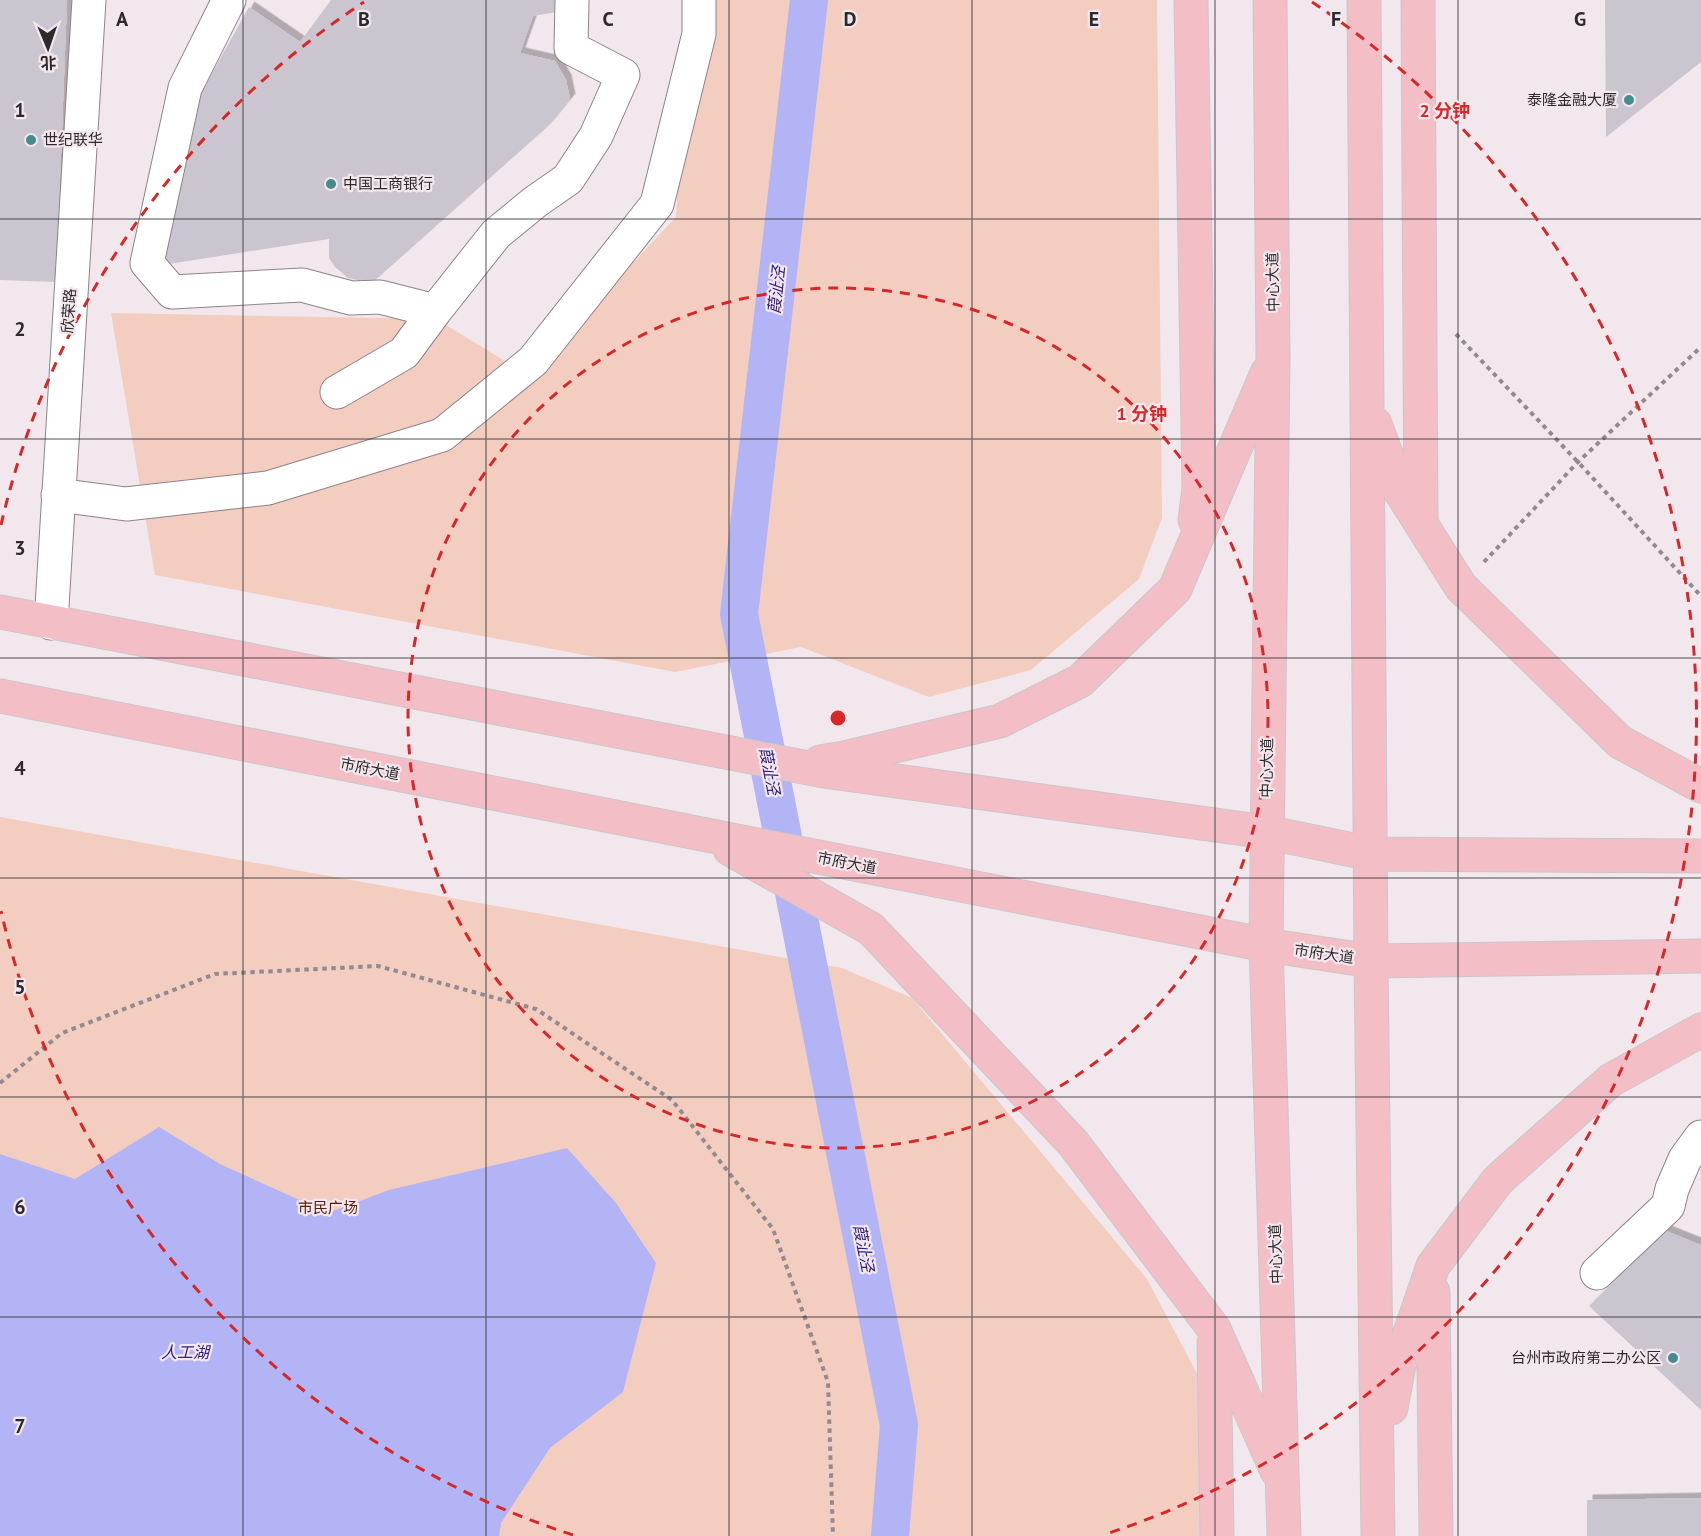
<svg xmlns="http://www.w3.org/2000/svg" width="1701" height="1536" font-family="'PT Sans','Noto Sans SC',sans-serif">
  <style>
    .green { fill: #f3cdc0 }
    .water { fill: #b3b4f5 }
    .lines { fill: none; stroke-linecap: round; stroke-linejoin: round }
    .canal { stroke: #b3b4f5; stroke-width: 38 }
    .building { fill: #cbc5cf; filter: url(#shadow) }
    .minor-casing { stroke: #8e8389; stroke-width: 35 }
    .major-casing { stroke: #c9c8c8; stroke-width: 35 }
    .path { stroke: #928a8e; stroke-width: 4; stroke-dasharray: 4.5 4.5; stroke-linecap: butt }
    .minor { stroke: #fff; stroke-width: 33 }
    .major { stroke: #f4bec7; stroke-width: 33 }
    .grid { fill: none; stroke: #2e2a2c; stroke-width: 1.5; stroke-opacity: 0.55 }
    .ring { fill: none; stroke: #d62828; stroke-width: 3; stroke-dasharray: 10 8 }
    .poi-dot { fill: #448c8e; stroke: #f3e7ee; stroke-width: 2 }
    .labels { text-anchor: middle; stroke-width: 4.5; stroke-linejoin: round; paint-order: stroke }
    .poi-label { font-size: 15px; fill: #2e2a2c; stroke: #f3e7ee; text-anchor: end }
    .street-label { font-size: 15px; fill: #2e2a2c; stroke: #f3e7ee }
    .park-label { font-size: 15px; fill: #571f0b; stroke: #f3e7ee }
    .water-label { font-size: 16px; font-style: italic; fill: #32207c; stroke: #f3e7ee }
    .grid-label { font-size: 20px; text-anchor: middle; font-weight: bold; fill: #2e2a2c; stroke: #f3e7ee; stroke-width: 4.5; stroke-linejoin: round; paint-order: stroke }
    .centre { fill: #d62828; stroke: #f3e7ee; stroke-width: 3 }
    .ring-label { font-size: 18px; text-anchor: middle; font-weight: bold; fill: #d62828; stroke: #f3e7ee; stroke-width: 4.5; stroke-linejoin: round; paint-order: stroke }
  </style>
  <defs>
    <filter id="shadow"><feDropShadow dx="5.5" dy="-5.5" stdDeviation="0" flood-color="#0004"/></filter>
  </defs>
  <rect width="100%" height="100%" fill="#f3e7ee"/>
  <path class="green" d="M690 0H1157L1162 518 1139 579 1031 670 929 697 801 647 675 672 155 575 111 313 436 319 528 375 676 217Z
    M0 817 842 968 912 998 1147 1279 1202 1383 1203 1536H0Z"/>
  <path class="water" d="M159 1127 220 1164 328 1213 389 1190 567 1148 616 1203 656 1263 623 1392 550 1448 501 1523 499 1536H0V1154L75 1179Z"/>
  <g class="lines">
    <path class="canal" d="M809 0 739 614 899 1425 890 1536"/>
  </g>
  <path class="building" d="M0 0H67L56 282 0 280Z
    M331 0H563V11L533 16 520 53 555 61 566 80 570 99 546 128 372 283 348 278 335 267 329 258V239L162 265 191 111 249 7 300 42Z
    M1605 0H1701V62L1606 137Z
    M1666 1231 1701 1245V1410L1589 1306Z
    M1701 1498V1536H1587V1500Z"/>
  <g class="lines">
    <g class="minor-casing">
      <path id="minor" d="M229 0 185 88 147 263 172 292 302 285 351 298 380 297 435 311 404 353 337 392
        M435 311 496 234 535 202 568 179 596 136 623 75 571 48 572 0
        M58 495 126 504 268 488 442 435 533 361 657 204 699 34V0
        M51 623 89 0
        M1597 1273 1668 1206 1672 1189 1685 1159 1701 1137"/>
    </g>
    <g class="major-casing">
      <path id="major" d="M1191 0 1199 489 1195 520
        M1270 0 1273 358 1266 945 1284 1536
        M1364 0 1371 961 1378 1536
        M1418 0 1421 523
        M1375 424 1399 489 1461 587 1620 742 1701 786
        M0 612 824 771 1266 832 1372 854 1701 856
        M0 696 1266 945 1371 961 1701 956
        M820 762 844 758 1000 721 1080 681 1175 589 1267 373
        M730 849 871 929 1073 1143 1214 1329 1277 1471
        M1433 1292 1436 1536
        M1214 1343 1217 1536
        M1391 1408 1399 1365 1433 1266 1498 1180 1611 1080 1701 1030"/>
    </g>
    <path class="path" d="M1456 334 1578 462 1701 596
      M1484 562 1578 462 1701 347
      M0 1083 62 1033 215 974 378 966 536 1009 672 1100 773 1229 828 1382 833 1536"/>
    <use href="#minor" class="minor"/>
    <use href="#major" class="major"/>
  </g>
  <path class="grid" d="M243 0V1536M486 0V1536M729 0V1536M972 0V1536M1215 0V1536M1458 0V1536M0 219H1701M0 439H1701M0 658H1701M0 878H1701M0 1097H1701M0 1317H1701"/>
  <g class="ring">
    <circle cx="838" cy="718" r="430"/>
    <path d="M573 1535A859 859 0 0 1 1 911M1 525A859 859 0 0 1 364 2M1312 2A859 859 0 0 1 1103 1535"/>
  </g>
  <g class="poi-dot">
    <circle cx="1629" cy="100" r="6"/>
    <circle cx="31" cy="140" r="6"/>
    <circle cx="331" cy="184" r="6"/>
    <circle cx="1673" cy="1358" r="6"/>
  </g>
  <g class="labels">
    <g class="poi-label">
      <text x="1617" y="105">泰隆金融大厦</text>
      <text x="43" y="145" text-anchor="start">世纪联华</text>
      <text x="343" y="189" text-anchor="start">中国工商银行</text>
      <text x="1661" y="1363">台州市政府第二办公区</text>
    </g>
    <g class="street-label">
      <text transform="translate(1273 282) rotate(-91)" y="5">中心大道</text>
      <text transform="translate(69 311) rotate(-86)" y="5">欣荣路</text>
      <text transform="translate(1267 768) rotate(-89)" y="5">中心大道</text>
      <text transform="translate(370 769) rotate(11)" y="5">市府大道</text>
      <text transform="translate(847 863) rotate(11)" y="5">市府大道</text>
      <text transform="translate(1324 954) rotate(8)" y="5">市府大道</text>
      <text transform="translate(1276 1254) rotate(-92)" y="5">中心大道</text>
    </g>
    <g class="park-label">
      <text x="328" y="1213">市民广场</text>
    </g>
    <g class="water-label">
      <text transform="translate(776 290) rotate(-84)" y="6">葭沚泾</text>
      <text transform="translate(770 771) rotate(79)" y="6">葭沚泾</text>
      <text transform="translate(864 1248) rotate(79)" y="6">葭沚泾</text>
      <text x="185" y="1358">人工湖</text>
    </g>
  </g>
  <g class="grid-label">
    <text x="122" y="26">A</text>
    <text x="364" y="26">B</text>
    <text x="608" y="26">C</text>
    <text x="850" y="26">D</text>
    <text x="1094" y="26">E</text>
    <text x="1336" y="26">F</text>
    <text x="1580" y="26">G</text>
    <text x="20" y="117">1</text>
    <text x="20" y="336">2</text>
    <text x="20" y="555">3</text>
    <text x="20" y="775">4</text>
    <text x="20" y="994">5</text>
    <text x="20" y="1214">6</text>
    <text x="20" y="1433">7</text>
  </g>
  <circle cx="838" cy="718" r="9" class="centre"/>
  <g class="ring-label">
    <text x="1445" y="117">2 分钟</text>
    <text x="1142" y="420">1 分钟</text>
  </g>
  <g transform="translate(48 48) rotate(178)" stroke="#f3e7ee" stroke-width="4.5" paint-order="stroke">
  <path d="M0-4.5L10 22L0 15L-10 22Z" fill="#2e2a2c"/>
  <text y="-9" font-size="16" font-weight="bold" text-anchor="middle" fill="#2e2a2c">北</text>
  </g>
</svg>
